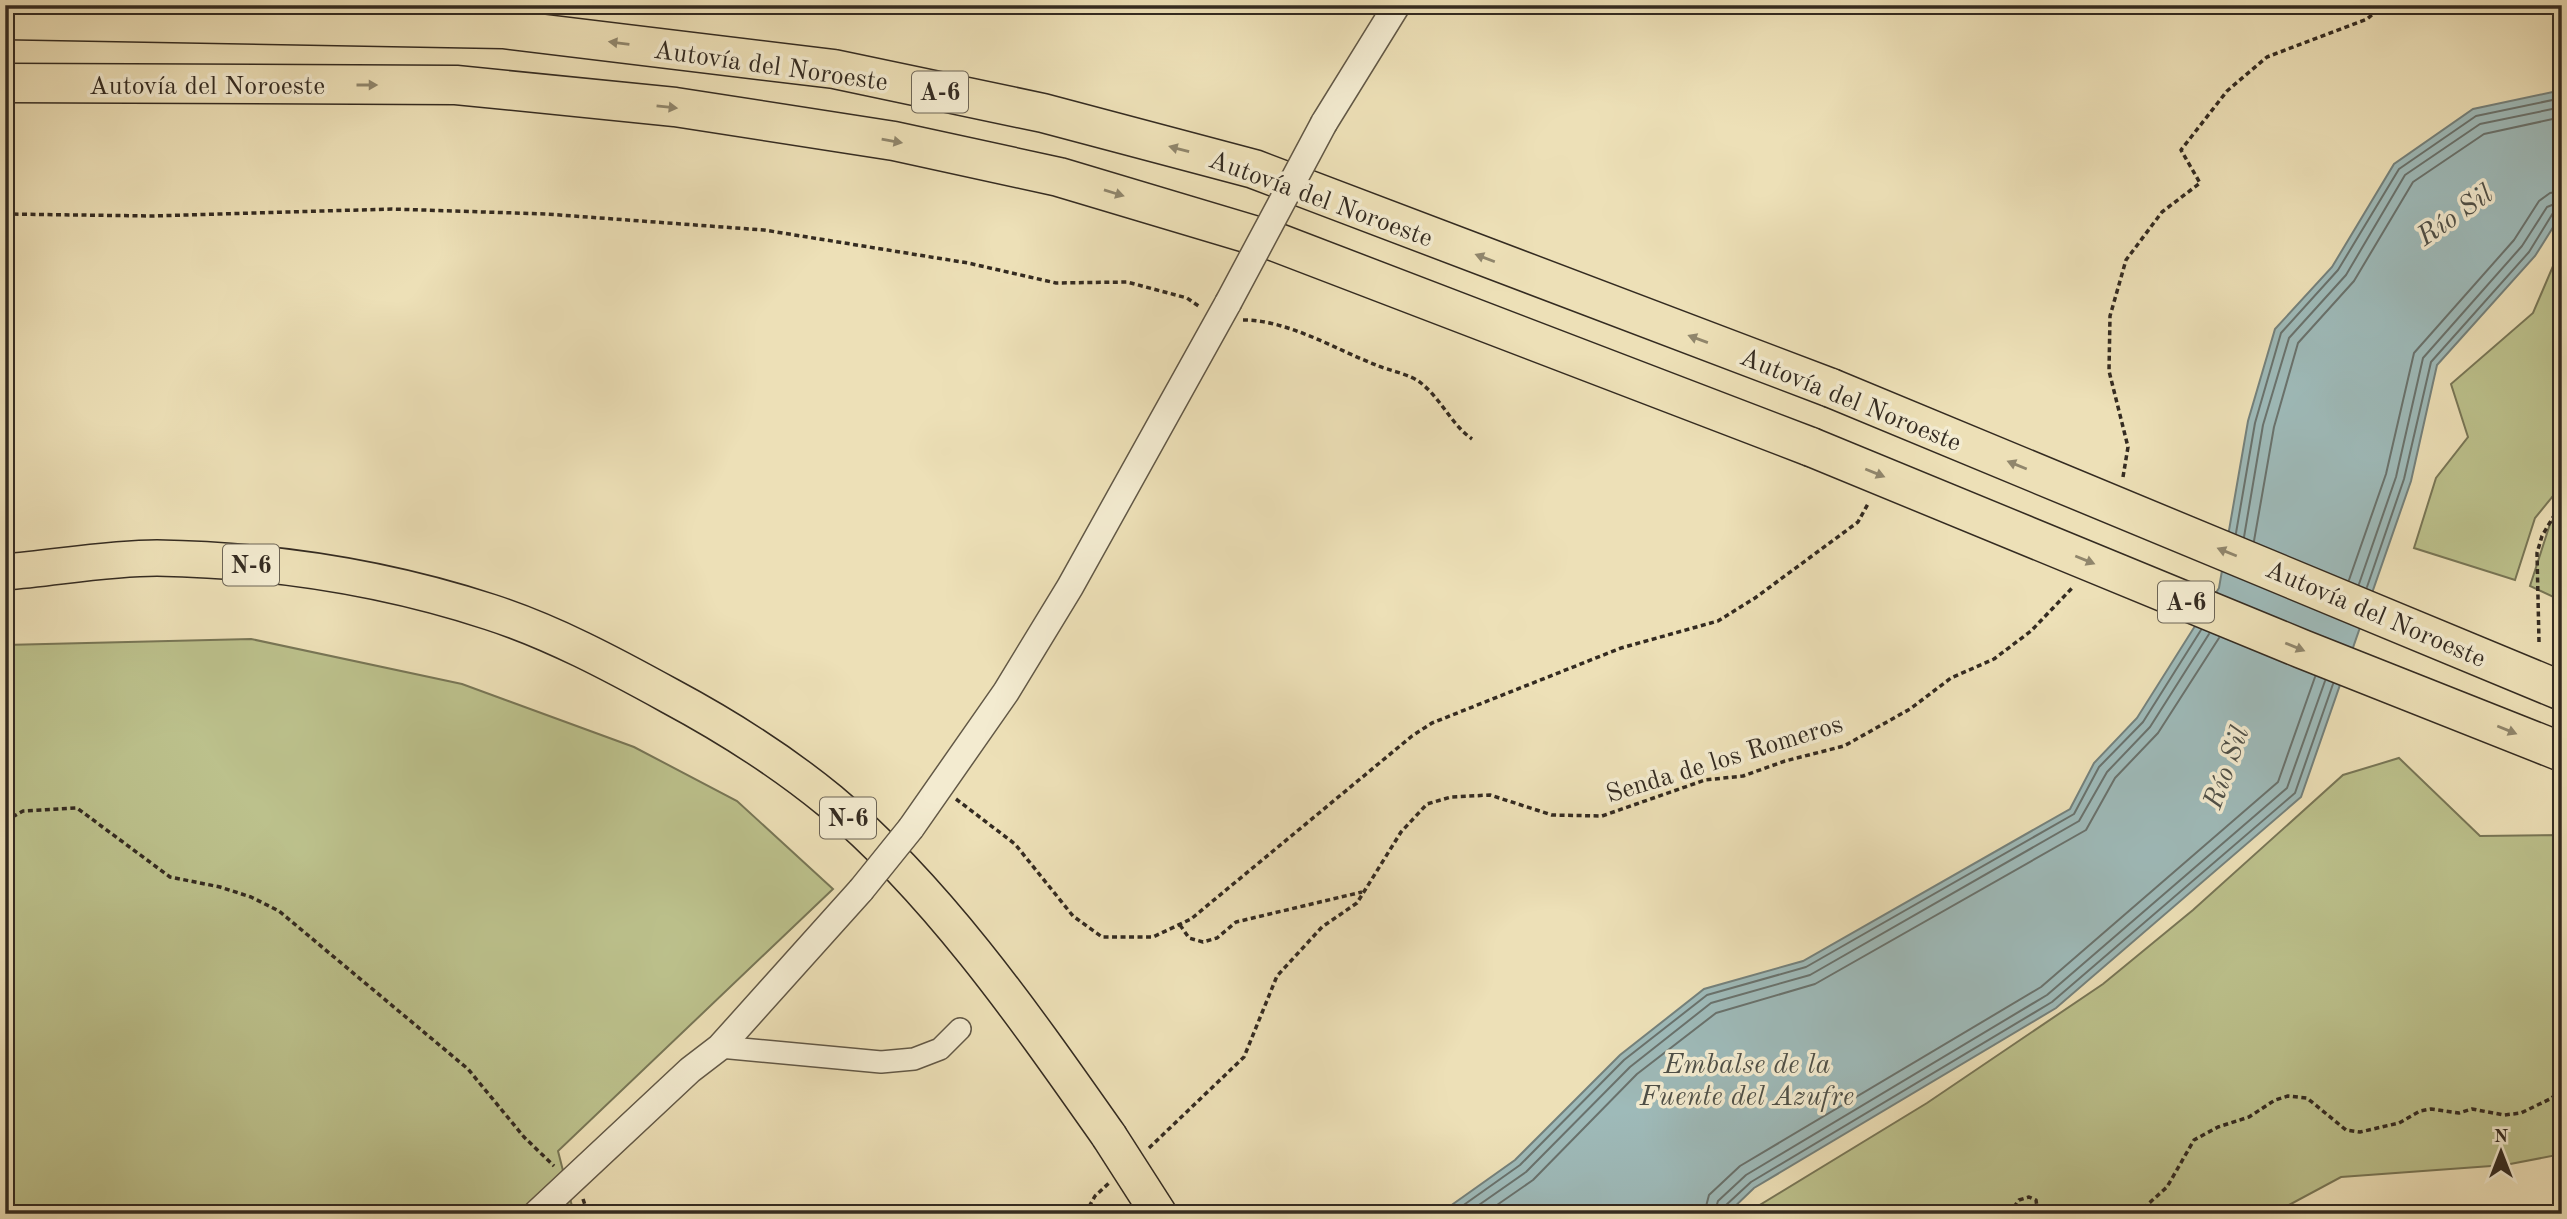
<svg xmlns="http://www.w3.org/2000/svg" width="2567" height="1219" font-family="'Old Standard TT',serif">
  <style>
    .green { fill: #bcc18c; stroke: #787656; stroke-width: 2 }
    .water { fill: #9ebab9; stroke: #74817c; stroke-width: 2 }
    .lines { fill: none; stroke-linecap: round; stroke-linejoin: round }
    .shore { stroke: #69726d; stroke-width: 2 }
    .minor-casing { stroke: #625846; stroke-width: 24 }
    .tertiary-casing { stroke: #625846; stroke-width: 29 }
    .trunk-casing { stroke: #342b21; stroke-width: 38 }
    .motorway-casing { stroke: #342b21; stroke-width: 41 }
    .path { stroke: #342b21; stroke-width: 3.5; stroke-dasharray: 5 3.5; stroke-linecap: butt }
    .minor { stroke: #f3ebd0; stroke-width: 21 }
    .tertiary { stroke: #f3ebd0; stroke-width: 26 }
    .trunk { stroke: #ede0b7; stroke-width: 35 }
    .motorway { stroke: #ede0b7; stroke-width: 38 }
    .tertiary-bridge-casing { stroke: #625846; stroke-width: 29; stroke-linecap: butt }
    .trunk-bridge-casing { stroke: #342b21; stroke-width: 38; stroke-linecap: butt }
    .motorway-bridge-casing { stroke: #342b21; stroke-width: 41; stroke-linecap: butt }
    .tertiary-bridge { stroke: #f3ebd0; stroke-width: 26 }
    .trunk-bridge { stroke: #ede0b7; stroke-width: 35 }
    .motorway-bridge { stroke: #ede0b7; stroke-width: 38 }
    .oneway { fill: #90866c }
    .labels { text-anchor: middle; stroke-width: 7; stroke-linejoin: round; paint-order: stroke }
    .shield { fill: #f3ebd0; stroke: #6d6556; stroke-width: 2 }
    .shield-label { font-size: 24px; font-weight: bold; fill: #342b21 }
    .street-label { font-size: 26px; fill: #342b21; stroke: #f3ebd0 }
    .water-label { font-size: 28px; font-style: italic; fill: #4e4f47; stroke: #f3ebd0 }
  </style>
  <rect width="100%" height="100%" fill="#ede0b7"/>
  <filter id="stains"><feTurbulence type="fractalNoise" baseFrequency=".00286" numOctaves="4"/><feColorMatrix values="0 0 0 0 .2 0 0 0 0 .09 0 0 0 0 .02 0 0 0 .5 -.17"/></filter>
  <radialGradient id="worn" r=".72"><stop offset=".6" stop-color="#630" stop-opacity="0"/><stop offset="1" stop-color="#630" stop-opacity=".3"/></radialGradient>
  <path class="green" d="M2562 245V485L2535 518 2515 580 2414 548 2436 478 2468 437 2451 384 2533 313Z
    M2562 509V601L2530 586 2550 524Z
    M251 639 462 684 634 747 737 801 833 889 558 1151 574 1214H5V645Z
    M2399 758 2480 836 2562 835V1154L2505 1165 2341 1177 2287 1206 2284 1214H1745L1927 1103 2103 984 2193 910 2343 775Z"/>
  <path class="water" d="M2562 90V213L2535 256 2437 365 2411 481 2301 797 2056 1008 1754 1188 1727 1214H1439L1515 1160 1620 1055 1704 989 1803 961 2070 809 2094 763 2137 718 2219 588 2248 421 2275 329 2332 267 2394 164 2473 109Z"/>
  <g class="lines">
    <path class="shore" d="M2236 533 2255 423 2281 333 2338 270 2399 169 2476 116 2562 98
      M2244 537 2263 425 2289 338 2346 275 2405 175 2480 124 2562 107
      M2254 541 2274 427 2298 343 2354 281 2413 182 2484 134 2562 117
      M2349 580 2386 474 2414 353 2514 240 2539 201 2550 193 2562 191
      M2359 584 2396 477 2423 358 2522 246 2547 207 2562 201
      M2367 587 2404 479 2431 362 2529 252 2553 213 2562 210
      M1451 1214 1520 1165 1624 1060 1707 995 1806 967 2074 814 2099 767 2143 722 2201 630
      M1466 1214 1526 1172 1630 1067 1711 1003 1810 975 2079 821 2107 772 2150 727 2209 634
      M1484 1214 1533 1180 1637 1074 1716 1013 1815 984 2086 830 2115 778 2158 733 2219 638
      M1704 1214 1709 1195 1740 1166 2041 987 2278 782 2315 677
      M1714 1214 1718 1201 1746 1175 2047 995 2287 788 2325 681
      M1723 1214 1725 1206 1751 1182 2052 1002 2295 793 2333 684"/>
    <g class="minor-casing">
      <path id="minor" d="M720 1047 881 1062 914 1059 940 1049 960 1029"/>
    </g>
    <g class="tertiary-casing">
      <path id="tertiary" d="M1324 123 1397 5
        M911 828 1006 692 1070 587 1228 303
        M536 1214 690 1070 720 1047 861 890"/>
    </g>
    <g class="trunk-casing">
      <path id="trunk" d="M5 572C55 568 107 558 157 558 269 560 383 577 490 612 552 632 612 664 670 696 726 726 780 760 830 801 939 892 1028 1021 1109 1136"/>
    </g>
    <g class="motorway-casing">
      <path id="motorway" d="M5 20 503 29 834 69 1043 113 1254 169 1831 388
        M5 83 456 85 675 107 894 141 1059 177 1273 241 1811 447"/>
    </g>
    <path class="path" d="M5 214 152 216 392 209 546 214 764 230 968 263 1056 283 1127 282 1187 298 1200 307
      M1243 320C1288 320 1335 349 1376 365 1390 371 1410 374 1421 383 1442 400 1451 424 1472 439
      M2123 477 2128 447 2109 371 2110 316 2126 260 2162 212 2200 183 2181 150 2227 91 2267 57 2367 19 2384 5
      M2539 642 2537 553 2542 536 2562 502
      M956 799 1015 844 1073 916 1102 937H1153L1191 919 1412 736 1432 723 1621 648 1718 621 1755 598 1858 522 1869 502
      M5 821 23 811 77 808 170 877 220 887 251 897 279 911 468 1069 524 1137 554 1166
      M1180 925 1189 938 1203 942 1217 938 1236 922 1362 892
      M1149 1148 1244 1057 1277 976 1322 927 1357 903 1401 832 1427 804 1451 797 1490 795 1552 815 1602 816 1705 780 1743 776 1785 761 1844 746 1910 709 1951 678 1994 659 2031 631 2074 586
      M583 1199 588 1214
      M1085 1214 1095 1196 1109 1183
      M2009 1214 2019 1200 2029 1197 2036 1200 2038 1214
      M2137 1214 2167 1187 2194 1140 2218 1127 2249 1117 2275 1100 2288 1096 2307 1098 2346 1130 2360 1132 2399 1123 2420 1111 2431 1109 2459 1113 2472 1109 2504 1115 2521 1113 2552 1098 2559 1089 2562 1059
      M2537 1214 2562 1205"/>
    <use href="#minor" class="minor"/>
    <use href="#tertiary" class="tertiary"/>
    <use href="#trunk" class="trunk"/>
    <use href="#motorway" class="motorway"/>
    <g class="tertiary-bridge-casing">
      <path id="tertiary-bridge" d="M1228 303 1324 123
        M861 890 911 828"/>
    </g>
    <g class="trunk-bridge-casing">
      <path id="trunk-bridge" d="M1109 1136 1159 1214"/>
    </g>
    <g class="motorway-bridge-casing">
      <path id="motorway-bridge" d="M1831 388 2562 691
        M1811 447 2302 649 2562 752"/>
    </g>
    <use href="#tertiary-bridge" class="tertiary-bridge"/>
    <use href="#trunk-bridge" class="trunk-bridge"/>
    <use href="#motorway-bridge" class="motorway-bridge"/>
  </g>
  <defs><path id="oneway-solid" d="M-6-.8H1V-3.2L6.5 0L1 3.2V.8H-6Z" transform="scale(1.75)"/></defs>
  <g class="oneway">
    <use href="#oneway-solid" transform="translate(619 43) rotate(-173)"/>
    <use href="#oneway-solid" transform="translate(367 85)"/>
    <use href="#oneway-solid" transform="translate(667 107) rotate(6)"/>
    <use href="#oneway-solid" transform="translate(892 141) rotate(10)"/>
    <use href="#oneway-solid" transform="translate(1179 149) rotate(-165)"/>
    <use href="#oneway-solid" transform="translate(1114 193) rotate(17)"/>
    <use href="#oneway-solid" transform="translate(1485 258) rotate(-159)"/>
    <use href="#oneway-solid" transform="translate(1698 339) rotate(-160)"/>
    <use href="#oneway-solid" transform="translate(2017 465) rotate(-158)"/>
    <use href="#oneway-solid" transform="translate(1875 473) rotate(22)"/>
    <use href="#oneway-solid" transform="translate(2227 552) rotate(-158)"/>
    <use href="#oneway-solid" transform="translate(2085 560) rotate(22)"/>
    <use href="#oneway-solid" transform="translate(2295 647) rotate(22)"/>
    <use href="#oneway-solid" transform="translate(2507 730) rotate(22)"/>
  </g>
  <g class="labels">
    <g class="shield">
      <rect x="912" y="71.5" width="56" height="41" rx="5"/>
      <rect x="223" y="544.5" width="56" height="41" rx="5"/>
      <rect x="2158" y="581.5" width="56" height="41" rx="5"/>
      <rect x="820" y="797.5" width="56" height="41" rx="5"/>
    </g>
    <g class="shield-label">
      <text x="940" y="100">A-6</text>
      <text x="251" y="573">N-6</text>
      <text x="2186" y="610">A-6</text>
      <text x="848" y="826">N-6</text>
    </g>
    <g class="street-label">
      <text transform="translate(771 65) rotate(8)" y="9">Autovía del Noroeste</text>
      <text x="207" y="94">Autovía del Noroeste</text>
      <text transform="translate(1321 198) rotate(20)" y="9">Autovía del Noroeste</text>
      <text transform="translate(1851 399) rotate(22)" y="9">Autovía del Noroeste</text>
      <text transform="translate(2376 613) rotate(23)" y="9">Autovía del Noroeste</text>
      <text transform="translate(1724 758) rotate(-17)" y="9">Senda de los Romeros</text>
    </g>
    <g class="water-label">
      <text transform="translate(2454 214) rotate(-35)" y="10">Río Sil</text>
      <text transform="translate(2225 767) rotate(-70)" y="10">Río Sil</text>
      <text x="1747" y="1073">Embalse de la<tspan x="1747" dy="32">Fuente del Azufre</tspan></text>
    </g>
  </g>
  <rect width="2567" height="1219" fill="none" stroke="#ede0b7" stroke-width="28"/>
  <rect x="7" y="7" width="2553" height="1205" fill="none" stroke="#342b21" stroke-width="3.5"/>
  <rect x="14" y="14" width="2539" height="1191" fill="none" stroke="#342b21" stroke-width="2"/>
  <g transform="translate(2501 1152)" stroke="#f3ebd0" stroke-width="5" paint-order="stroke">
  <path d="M0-5L12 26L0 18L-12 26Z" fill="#342b21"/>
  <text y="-10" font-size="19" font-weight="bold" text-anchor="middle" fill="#342b21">N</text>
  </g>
  <rect width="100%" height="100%" filter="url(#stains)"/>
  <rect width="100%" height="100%" fill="url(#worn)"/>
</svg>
